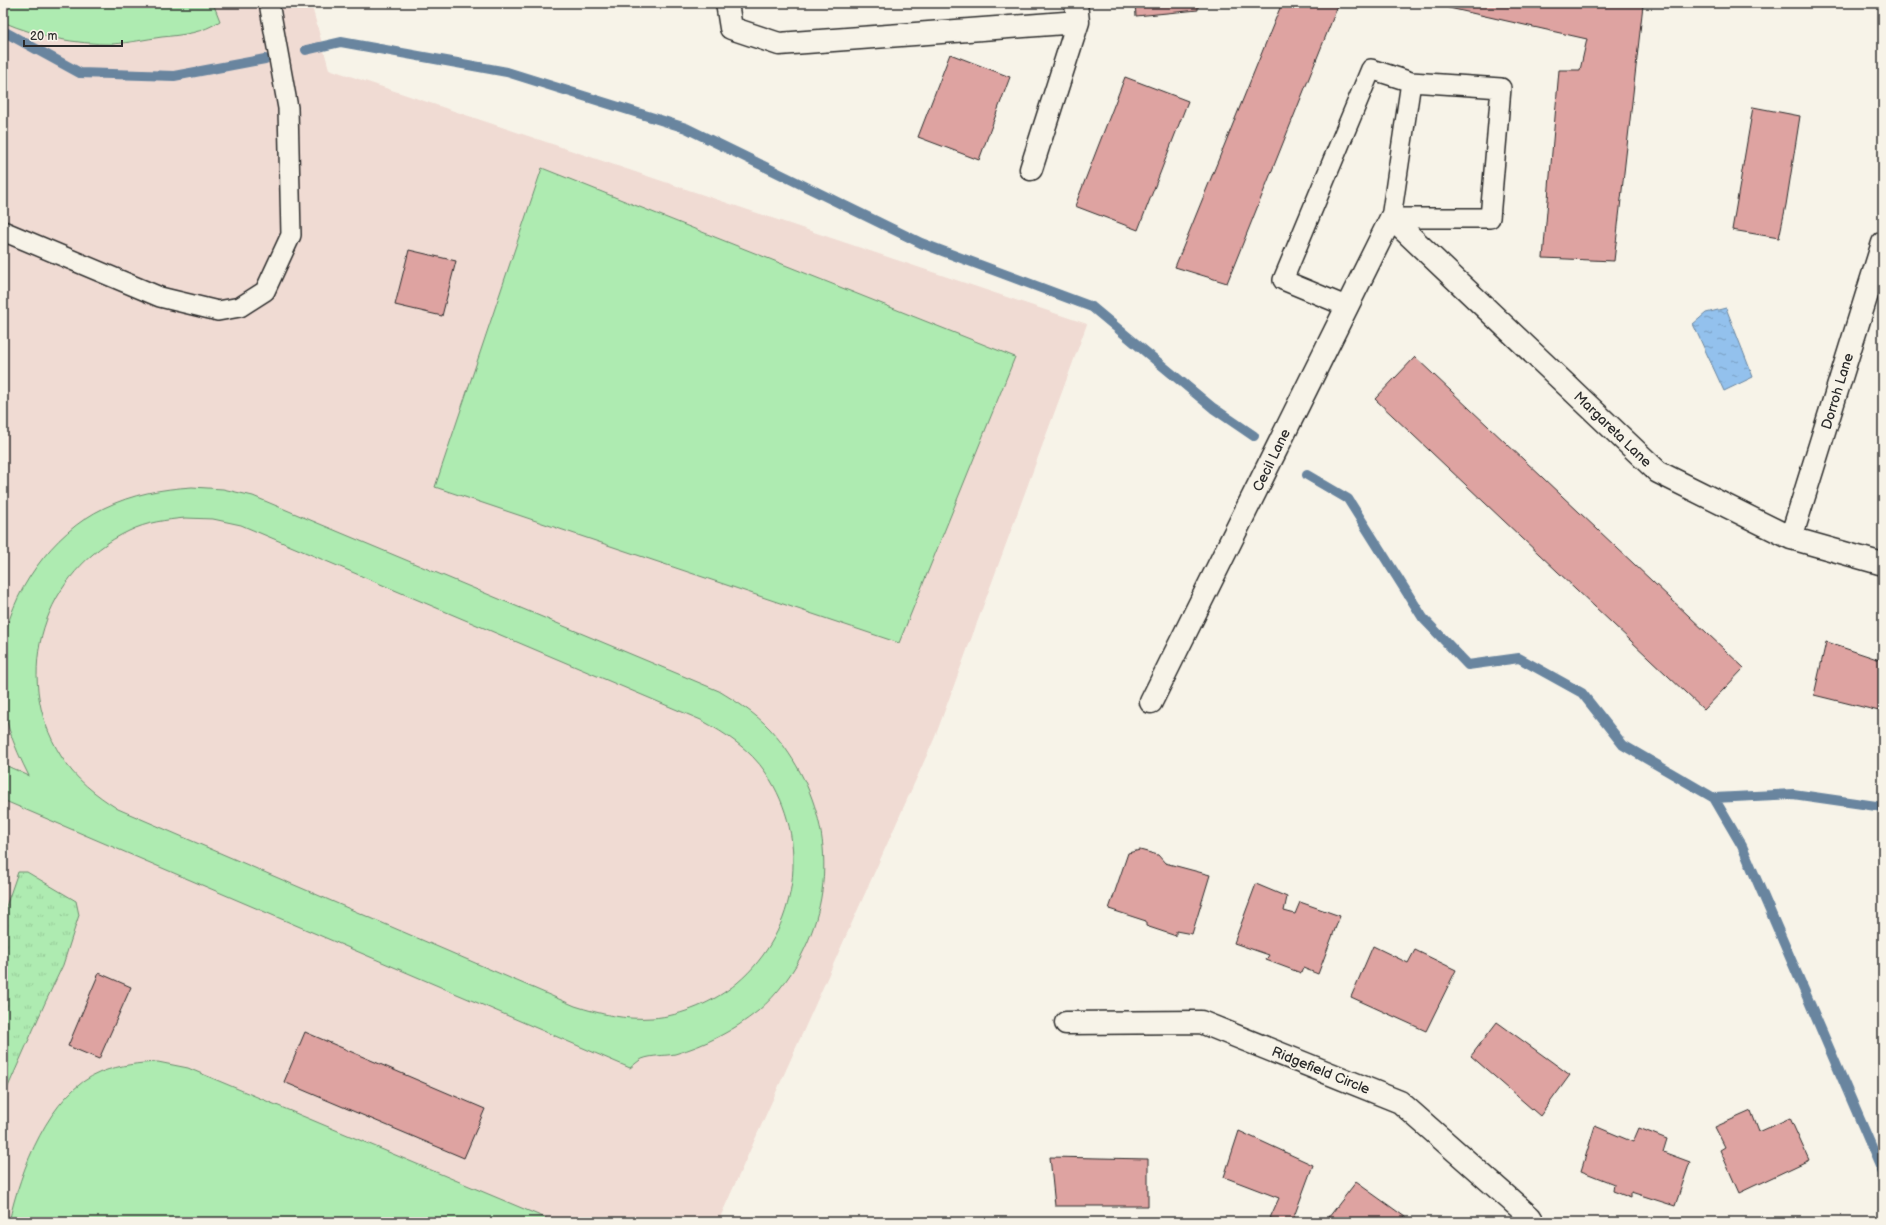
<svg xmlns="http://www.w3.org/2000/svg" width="1886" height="1225" font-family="'Balsamiq Sans',sans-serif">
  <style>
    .built { fill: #f0dbd3 }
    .grass { fill: url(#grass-tufts); stroke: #6c8b6e }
    .pitch { fill: #aeebb1; stroke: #6c8b6e; fill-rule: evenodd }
    .water { fill: url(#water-ripples); stroke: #69859f }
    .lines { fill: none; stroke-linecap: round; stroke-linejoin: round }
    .stream { stroke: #69859f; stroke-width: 10 }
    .building { fill: #dea3a1; stroke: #2b2b2b }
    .service-casing { stroke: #2b2b2b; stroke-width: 22 }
    .minor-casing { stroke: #2b2b2b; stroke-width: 25 }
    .service { stroke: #f7f3e8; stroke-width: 19 }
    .minor { stroke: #f7f3e8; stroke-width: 22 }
    .labels { text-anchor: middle; stroke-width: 4; stroke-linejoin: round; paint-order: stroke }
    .street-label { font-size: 14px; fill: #2b2b2b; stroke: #f7f3e8 }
  </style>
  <defs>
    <pattern id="grass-tufts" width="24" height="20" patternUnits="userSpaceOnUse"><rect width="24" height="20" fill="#aeebb1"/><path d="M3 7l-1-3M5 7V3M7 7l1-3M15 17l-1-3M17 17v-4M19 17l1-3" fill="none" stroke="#96ca98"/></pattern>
    <pattern id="water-ripples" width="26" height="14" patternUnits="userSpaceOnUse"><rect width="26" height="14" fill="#93c1ed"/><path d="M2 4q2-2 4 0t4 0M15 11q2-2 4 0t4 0" fill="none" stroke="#789dc0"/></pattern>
  </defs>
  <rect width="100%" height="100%" fill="#f7f3e8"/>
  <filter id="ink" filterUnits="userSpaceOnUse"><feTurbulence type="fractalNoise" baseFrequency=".025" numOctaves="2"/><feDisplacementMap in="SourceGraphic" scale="8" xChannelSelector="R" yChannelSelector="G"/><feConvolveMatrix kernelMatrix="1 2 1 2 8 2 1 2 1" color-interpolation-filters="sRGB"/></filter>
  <g filter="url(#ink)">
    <path class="built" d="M3 3H311L329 69 1087 324 935 737 718 1222H3Z"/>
    <path class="grass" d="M18 872H27L76 901 79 915 63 965 45 1003 3 1098V915Z"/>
    <path class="pitch" d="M3 3H213L220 21C203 33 182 35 162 37 146 39 129 43 113 44 75 44 38 37 3 22Z
      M542 168 1015 357 899 643 435 487Z
      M192 487 223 489 253 496 719 691C737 702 755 713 770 729 825 791 840 873 805 948 794 972 778 994 758 1011 733 1031 706 1045 675 1054 665 1056 652 1055 642 1059 638 1061 634 1065 630 1068L3 800V764L29 776C21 760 14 745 9 729 4 712 3 695 3 678 3 669 2 659 3 650 8 594 53 532 104 508 133 494 161 489 192 487ZM185 518 213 519 241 525 701 720C726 734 750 749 766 773 811 840 799 931 737 983 714 1002 682 1016 652 1018 625 1020 600 1014 575 1006L118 809C96 795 75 779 61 756 10 674 44 571 129 531 147 522 166 520 185 518Z
      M158 1062 188 1068 555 1222H9C20 1172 49 1092 101 1072 120 1065 139 1063 158 1062Z"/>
    <path class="water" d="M1726 308 1753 377 1724 391 1693 324 1706 313Z"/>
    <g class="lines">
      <path class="stream" d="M3 31 80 73 174 76 265 59
        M306 50 341 42 507 72 686 128 921 243 1092 307 1213 408 1254 436
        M1307 475 1348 499 1423 618 1468 665 1519 658 1582 693 1623 745 1714 798 1742 846 1883 1173
        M1714 798 1793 794 1883 807"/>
    </g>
    <path class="building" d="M1135 3H1198V10L1136 16Z
      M1282 3H1339L1227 283 1175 267Z
      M1427 3H1637L1643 5 1614 261 1543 258 1559 70H1580L1587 39Z
      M950 54 1010 77 979 160 918 137Z
      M1125 77 1188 101 1138 230 1075 206Z
      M1753 107 1800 116 1786 205 1779 238 1732 230Z
      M409 250 456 261 442 316 395 305Z
      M1415 357 1744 668 1704 710 1375 399Z
      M1826 642 1883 661V712L1814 695Z
      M1140 850 1158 855 1165 863 1210 875 1192 934 1176 931V936L1146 926V921L1109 909 1128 853Z
      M1256 884 1287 897 1284 911 1295 914 1300 902 1340 916 1318 974 1303 968 1301 973 1266 960 1269 955 1234 943Z
      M1373 946 1408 963 1415 950 1456 970 1426 1031 1351 997Z
      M99 973 131 987 99 1059 68 1046Z
      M1497 1022 1570 1075 1540 1116 1471 1056Z
      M305 1032 485 1109 464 1158 284 1082Z
      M1883 1039V1052L1879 1051Z
      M1751 1111 1759 1132 1790 1118 1809 1160 1739 1193 1720 1150 1725 1147 1715 1127Z
      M1595 1126 1633 1142 1639 1128 1667 1139 1663 1152 1690 1162 1675 1206 1631 1192V1198L1613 1191 1614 1184 1581 1171Z
      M1239 1131 1313 1165 1292 1222H1281L1270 1218 1279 1198 1224 1177Z
      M1050 1157 1148 1159V1206H1055Z
      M1356 1182 1412 1222H1335L1329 1217Z"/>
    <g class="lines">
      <g class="service-casing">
        <path id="service" d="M3 231 160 297 218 311 240 307 265 291 291 235 288 108 269 3
          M1348 307 1283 280 1371 69 1411 82 1501 88 1490 218H1391L1411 82"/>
      </g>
      <g class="minor-casing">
        <path id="minor" d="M727 3 731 28 779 44 1078 22
          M1031 169 1078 22 1076 3
          M1791 538 1883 243
          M1151 702 1391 218 1658 472 1791 538 1883 564
          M1066 1023 1201 1022 1400 1102 1530 1217 1533 1222"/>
      </g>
      <use href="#service" class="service"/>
      <use href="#minor" class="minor"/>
    </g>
  </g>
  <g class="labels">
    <g class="street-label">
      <text transform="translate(1837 391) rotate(-73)" y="5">Dorroh Lane</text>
      <text transform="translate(1613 429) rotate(44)" y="5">Margareta Lane</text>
      <text transform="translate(1271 460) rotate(-64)" y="5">Cecil Lane</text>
      <text transform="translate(1321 1070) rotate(22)" y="5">Ridgefield Circle</text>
    </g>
  </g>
  <rect width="1886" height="1225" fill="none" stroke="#f7f3e8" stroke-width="16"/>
  <rect x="8" y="8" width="1870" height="1209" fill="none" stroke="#2b2b2b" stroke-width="1.5" filter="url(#ink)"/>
  <path d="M24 40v6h98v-6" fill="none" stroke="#2b2b2b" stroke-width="2"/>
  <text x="30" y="40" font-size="12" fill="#2b2b2b" stroke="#f7f3e8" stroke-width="3" paint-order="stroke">20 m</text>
</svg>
